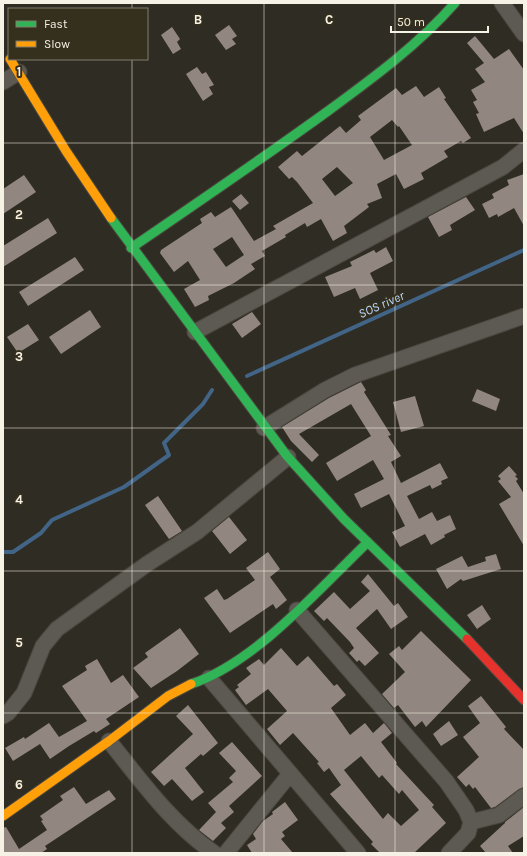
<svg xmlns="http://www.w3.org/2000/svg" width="527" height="856" font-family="Karla,sans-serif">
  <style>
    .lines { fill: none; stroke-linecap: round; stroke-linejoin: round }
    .stream { stroke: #426486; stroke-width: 4 }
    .building { fill: #928780; fill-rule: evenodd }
    .street-casing { stroke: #4c4840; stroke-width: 17 }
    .fast-casing { stroke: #4c4840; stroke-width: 11 }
    .slow-casing { stroke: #4c4840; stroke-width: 11 }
    .jam-casing { stroke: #4c4840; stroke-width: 11 }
    .street { stroke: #5c5a53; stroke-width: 15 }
    .fast { stroke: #30b455; stroke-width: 9 }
    .slow { stroke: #ff9f0a; stroke-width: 9 }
    .jam { stroke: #e5322d; stroke-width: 9 }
    .grid { fill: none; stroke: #f6f2e6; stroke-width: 1; stroke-opacity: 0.55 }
    .labels { text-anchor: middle; stroke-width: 4; stroke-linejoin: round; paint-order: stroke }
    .water-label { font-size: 13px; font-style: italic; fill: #b7d9fe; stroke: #352f1d }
    .grid-label { font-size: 13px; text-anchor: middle; font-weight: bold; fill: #f6f2e6; stroke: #352f1d; stroke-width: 4; stroke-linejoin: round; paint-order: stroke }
  </style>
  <rect width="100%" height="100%" fill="#2f2c23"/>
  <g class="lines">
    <path class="stream" d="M247 376 524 250
      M3 552H13L41 533 52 520 124 487 169 455 164 443 203 404 212 390"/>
  </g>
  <path class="building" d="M229 25 237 36 232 39 236 44 226 50 215 35Z
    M172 27 180 39 177 42 181 49 173 54 161 35Z
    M475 36 494 59 509 49 524 70V134L514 118 484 132 476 114 479 113 473 102 477 100 471 90 485 82 475 69 484 63 467 43Z
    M197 67 202 74 206 72 214 85 209 87 213 94 203 101 186 74Z
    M416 86 424 97 439 87 446 98 444 99 471 138 463 143 461 141 444 151 448 157 421 173 424 179 404 189 396 174 377 184 382 198 367 204 369 207 344 226 347 233 333 241 321 219 307 227 305 223 285 235 286 237 262 251 265 256 251 264 255 269 234 283 208 296 209 300 195 307 184 289 200 280 188 261 174 272 160 253 161 250 202 223 200 219 211 212 215 217 231 207 254 241 276 229 273 226 313 203 297 182 292 177 289 179 278 167 297 151 302 156 340 126 346 133 361 120 358 116 396 88 402 95ZM392 120 398 127 399 126 412 145 384 160 370 137ZM337 167 353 183 335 196 322 179ZM232 237 244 255 226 267 213 249Z
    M524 174V226L514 208 498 217 497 214 489 218 482 204 494 198 492 194 509 185 507 180Z
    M24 175 36 192 3 214V189Z
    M241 194 249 203 240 210 232 201Z
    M466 197 475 210 450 225 452 230 439 237 428 217Z
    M48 218 57 233 3 267V246Z
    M386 247 393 261 370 273 378 290 360 299 355 288 334 297 325 277 352 266 350 262 374 250 376 253Z
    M75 257 84 270 28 306 19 292Z
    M90 310 101 327 61 354 49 337Z
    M252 312 261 324 242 338 232 324Z
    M28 324 39 340 18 353 7 337Z
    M361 382 366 390 364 392 391 435 388 436 401 456 391 462 401 483 440 463 448 478 441 481 442 484 432 489 430 485 407 496 419 519 432 512 437 521 450 515 456 529 444 535 445 537 431 545 425 534 400 547 392 532 405 526 389 494 361 508 354 494 384 479 373 460 337 481 326 463 371 436 351 404 299 434 319 455 312 462 291 441 282 427 329 398Z
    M477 389 500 399 496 411 472 401Z
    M415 396 424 426 401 432 393 402Z
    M509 466 517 475 515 476 518 479 516 481 524 494V546L499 504 511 497 498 481 501 479 498 476Z
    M158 496 182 531 169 539 145 505Z
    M229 517 247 540 230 554 212 531Z
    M268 552 280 569 270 577 287 600 276 609 273 604 230 633 204 598 217 589 224 600 227 599 255 580 246 568Z
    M496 554 501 569 463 581 461 579 447 589 436 569 462 556 468 567 486 561 485 557Z
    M368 574 394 606 398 603 408 617 391 629 377 609 356 628 379 653 365 666 359 660 357 662 349 653 354 648 350 642 327 618 324 621 314 611 334 592 350 609 370 591 361 582Z
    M482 605 491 619 477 629 467 615Z
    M180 628 199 654 177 671 151 688 133 668 148 657 145 653Z
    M421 631 471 680 426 727 422 721 415 727 398 705 394 708 382 694 405 672 389 654 399 646 402 650Z
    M281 648 297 666 308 656 334 686 337 684 346 695 331 708 350 735 365 723 373 733 384 723 392 733 381 742 397 763 396 764 419 789 434 805 432 807 446 823 414 853H380L371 844 373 842 330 794 341 785 329 768 324 772 317 763 319 762 293 733 280 745 267 729 287 711 268 689 246 705 235 690 239 687 237 685 251 674 246 668 259 659 264 665ZM361 756 379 778 382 775 399 794 402 790 419 810 401 826 388 813 383 819 344 770Z
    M97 659 111 683 123 675 139 697 106 719 110 724 96 733 94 731 69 746 50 759 40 744 13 761 5 748 24 737 25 739 49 723 59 737 87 721 62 686 87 670 85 666Z
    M481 696 506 727 504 729 524 750V787L519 789 495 807 491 808 475 787 473 789 469 784 466 787 457 777 479 757 463 737 480 723 468 706Z
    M188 705 218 743 203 756 201 754 185 768 204 792 192 801 172 779 164 786 151 772 193 734 176 716Z
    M449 721 458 735 441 746 433 734Z
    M232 742 262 776 229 806 234 812 221 823 226 828 213 841 199 830 216 812 208 803 233 782 229 778 236 771 219 753Z
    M74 787 86 804 109 790 116 799 45 846 47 849 41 853H3V828L6 827 19 849 47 830 41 821 43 820 40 816 63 800 60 796Z
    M285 802 298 820 282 832 285 836 281 839 293 853H252L247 845 256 839 253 834 263 821 273 814 272 812Z
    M524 807V836L508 846 513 853H486L480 846 505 823V822Z"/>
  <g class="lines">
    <g class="street-casing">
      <path id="street" d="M502 3 524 34
        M3 82 19 72
        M195 332 503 167 524 150
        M264 428 325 390 355 375 524 316
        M297 610 446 781 466 810 471 822 468 833 449 853
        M209 678 358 853
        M3 716 8 713 24 693 43 646 57 629 147 564 197 532 288 457
        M109 741C142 782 171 823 214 853
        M471 822 499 815 524 796
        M226 853 290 774"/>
    </g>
    <g class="fast-casing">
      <path id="fast" d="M111 218 287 456 344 519 467 639
        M131 248C197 203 263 158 328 111 373 78 418 45 455 3
        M191 684C255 663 319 589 368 542"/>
    </g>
    <g class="slow-casing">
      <path id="slow" d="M10 59 66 151 111 218
        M3 816 109 741 168 696 191 684"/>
    </g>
    <g class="jam-casing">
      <path id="jam" d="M467 639 524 700"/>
    </g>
    <use href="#street" class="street"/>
    <use href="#fast" class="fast"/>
    <use href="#slow" class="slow"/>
    <use href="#jam" class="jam"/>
  </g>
  <path class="grid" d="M132 3V9M264 3V853M395 3V853M132 59V853M3 143H524M3 285H524M3 428H524M3 571H524M3 713H524"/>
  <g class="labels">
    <g class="water-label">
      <text transform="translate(381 304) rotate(-24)" y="5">SOS river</text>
    </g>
  </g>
  <g class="grid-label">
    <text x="198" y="24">B</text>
    <text x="329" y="24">C</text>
    <text x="19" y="76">1</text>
    <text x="19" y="219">2</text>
    <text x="19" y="361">3</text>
    <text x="19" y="504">4</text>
    <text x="19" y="647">5</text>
    <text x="19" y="789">6</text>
  </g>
  <rect width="527" height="856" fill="none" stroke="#f6f2e6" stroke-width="8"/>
  <rect x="8" y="8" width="140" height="52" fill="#352f1d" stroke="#827d6d"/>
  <rect x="16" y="21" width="20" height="6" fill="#30b455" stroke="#827d6d"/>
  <text x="44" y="28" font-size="12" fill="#f6f2e6">Fast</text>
  <rect x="16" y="41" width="20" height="6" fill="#ff9f0a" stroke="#827d6d"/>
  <text x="44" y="48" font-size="12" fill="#f6f2e6">Slow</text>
  <path d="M391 26v6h97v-6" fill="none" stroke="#f6f2e6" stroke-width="2"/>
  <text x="397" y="26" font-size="12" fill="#f6f2e6" stroke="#352f1d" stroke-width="3" paint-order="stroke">50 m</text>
</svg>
